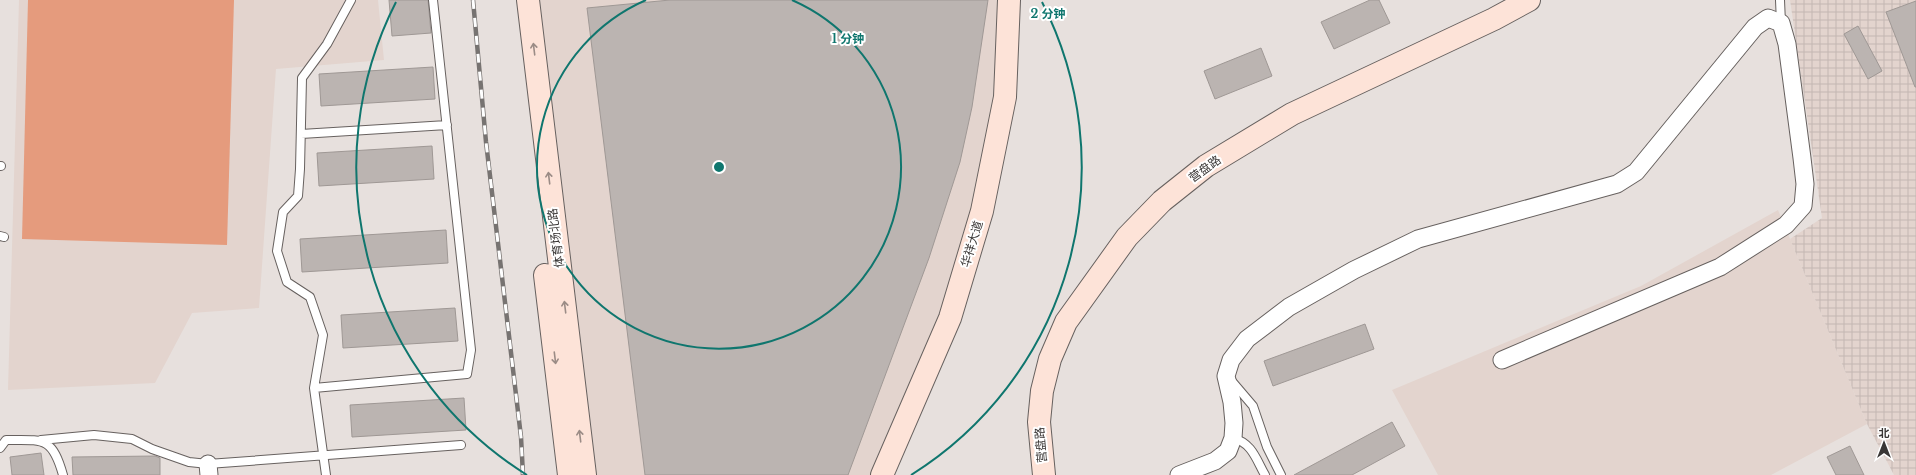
<svg xmlns="http://www.w3.org/2000/svg" width="1916" height="475" font-family="'Libre Baskerville','Noto Sans SC',serif">
  <style>
    .built { fill: #e3d4ce }
    .industrial { fill: url(#industrial-grid) }
    .grass { fill: #e59b7d }
    .building { fill: #bbb4b1; stroke: #9f9895 }
    .lines { fill: none; stroke-linecap: round; stroke-linejoin: round }
    .lane-casing { stroke: #67615f; stroke-width: 10 }
    .street-casing { stroke: #67615f; stroke-width: 19 }
    .secondary-casing { stroke: #67615f; stroke-width: 24 }
    .lane { stroke: #fff; stroke-width: 8 }
    .street { stroke: #fff; stroke-width: 17 }
    .secondary { stroke: #fde3d8; stroke-width: 22 }
    .rail-casing { stroke: #777371; stroke-width: 4.5 }
    .rail { stroke: #fff; stroke-width: 3; stroke-dasharray: 9; stroke-linecap: butt }
    .oneway { stroke: #9b8c86 }
    .ring { fill: none; stroke: #0f766e; stroke-width: 2 }
    .labels { text-anchor: middle; stroke-width: 4; stroke-linejoin: round; paint-order: stroke }
    .street-label { font-size: 12px; fill: #393635; stroke: #fff }
    .centre { fill: #0f766e; stroke: #fff; stroke-width: 2 }
    .ring-label { font-size: 12px; text-anchor: middle; font-weight: bold; fill: #0f766e; stroke: #fff; stroke-width: 4; stroke-linejoin: round; paint-order: stroke }
  </style>
  <defs>
    <pattern id="industrial-grid" width="8" height="8" patternUnits="userSpaceOnUse"><rect width="8" height="8" fill="#e3d4ce"/><path d="M0 4h8M4 0v8" fill="none" stroke="#c4b7b2"/></pattern>
  </defs>
  <rect width="100%" height="100%" fill="#e7e0dd"/>
  <path class="built" d="M19 0H378L384 60 276 69 259 308 192 313 155 383 8 390Z
    M535 0H1005L999 96 945 314 874 475H591Z
    M1778 210 1867 424 1771 475H1438L1392 390 1641 286Z"/>
  <path class="industrial" d="M1790 0H1916V475H1894L1867 424 1790 239 1822 218Z"/>
  <path class="grass" d="M28 0H234L227 245 22 239Z"/>
  <path class="building" d="M389 0H428L431 33 392 36Z
    M670 0H988L972 107 960 162 929 258 848 475H645L587 8Z
    M1370 0H1379L1390 23 1334 49 1321 22Z
    M1916 1V87H1915L1886 12Z
    M1858 26 1882 71 1868 79 1844 34Z
    M1261 48 1272 76 1215 99 1204 71Z
    M433 67 435 99 321 106 319 74Z
    M432 146 434 179 319 186 317 153Z
    M446 230 448 263 302 272 300 239Z
    M455 308 458 341 343 348 341 315Z
    M1365 324 1374 349 1273 386 1264 361Z
    M464 398 466 430 352 437 350 405Z
    M1392 422 1405 446 1352 475H1294Z
    M1850 446 1864 475H1836L1827 457Z
    M41 453 44 475H12L10 457Z
    M155 456 160 458V475H73L72 457Z"/>
  <g class="lines">
    <g class="lane-casing">
      <path id="lane" d="M1780 0 1781 23
        M301 134 447 125
        M0 166H1
        M0 236 4 237
        M1230 379 1253 406 1267 447 1281 475
        M314 388 467 374 471 350 433 0
        M1233 438C1252 443 1256 459 1265 475
        M41 440 94 435 132 439 152 449 189 462 208 464 461 445
        M0 448 6 440C43 440 52 436 63 475
        M326 475 314 388 323 335 310 297 287 282 277 251 283 212 298 196 300 169 302 78 327 44 351 0"/>
    </g>
    <g class="street-casing">
      <path id="street" d="M208 464 209 475
        M1179 475 1215 461 1228 451 1233 438 1234 423 1232 402 1226 376 1231 360 1247 339 1289 307 1354 270 1418 239 1617 184 1636 172 1755 27 1768 18 1781 23 1787 44 1802 158 1805 184 1803 206 1786 225 1720 267 1502 360"/>
    </g>
    <g class="secondary-casing">
      <path id="secondary" d="M528 0 585 475
        M545 275 569 475
        M882 475 950 318 982 211 1005 97 1009 0
        M1044 475 1039 422 1042 391 1050 359 1066 322 1127 237 1162 201 1206 166 1292 114 1494 19 1529 0"/>
    </g>
    <use href="#lane" class="lane"/>
    <use href="#street" class="street"/>
    <use href="#secondary" class="secondary"/>
    <g class="rail-casing">
      <path id="rail" d="M473 0 486 142 521 437 523 475"/>
    </g>
    <use href="#rail" class="rail"/>
  </g>
  <defs><path id="oneway-shaft" d="M-6 0H5M1.5-3L5.5 0L1.5 3" fill="none" stroke-width="1.6" stroke-linecap="round" stroke-linejoin="round"/></defs>
  <g class="oneway">
    <use href="#oneway-shaft" transform="translate(534 49) rotate(-97)"/>
    <use href="#oneway-shaft" transform="translate(549 178) rotate(-97)"/>
    <use href="#oneway-shaft" transform="translate(565 307) rotate(-97)"/>
    <use href="#oneway-shaft" transform="translate(555 358) rotate(83)"/>
    <use href="#oneway-shaft" transform="translate(580 436) rotate(-97)"/>
  </g>
  <g class="ring">
    <path d="M792 0A182 182 0 1 1 646 0"/>
    <path d="M527 475A363 363 0 0 1 396 2M1042 2A363 363 0 0 1 911 475"/>
  </g>
  <g class="labels">
    <g class="street-label">
      <text transform="translate(1205 169) rotate(-36)" y="4">营盘路</text>
      <text transform="translate(556 238) rotate(-97)" y="4">体育场北路</text>
      <text transform="translate(972 244) rotate(-73)" y="4">华祥大道</text>
      <text transform="translate(1041 445) rotate(-95)" y="4">营盘路</text>
    </g>
  </g>
  <circle cx="719" cy="167" r="6" class="centre"/>
  <g class="ring-label">
    <text x="1048" y="18">2 分钟</text>
    <text x="848" y="43">1 分钟</text>
  </g>
  <g transform="translate(1884 443)" stroke="#ffffff" stroke-width="3" paint-order="stroke">
  <path d="M0-3L7 15L0 10L-7 15Z" fill="#393635"/>
  <text y="-6" font-size="11" font-weight="bold" text-anchor="middle" fill="#393635">北</text>
  </g>
</svg>
